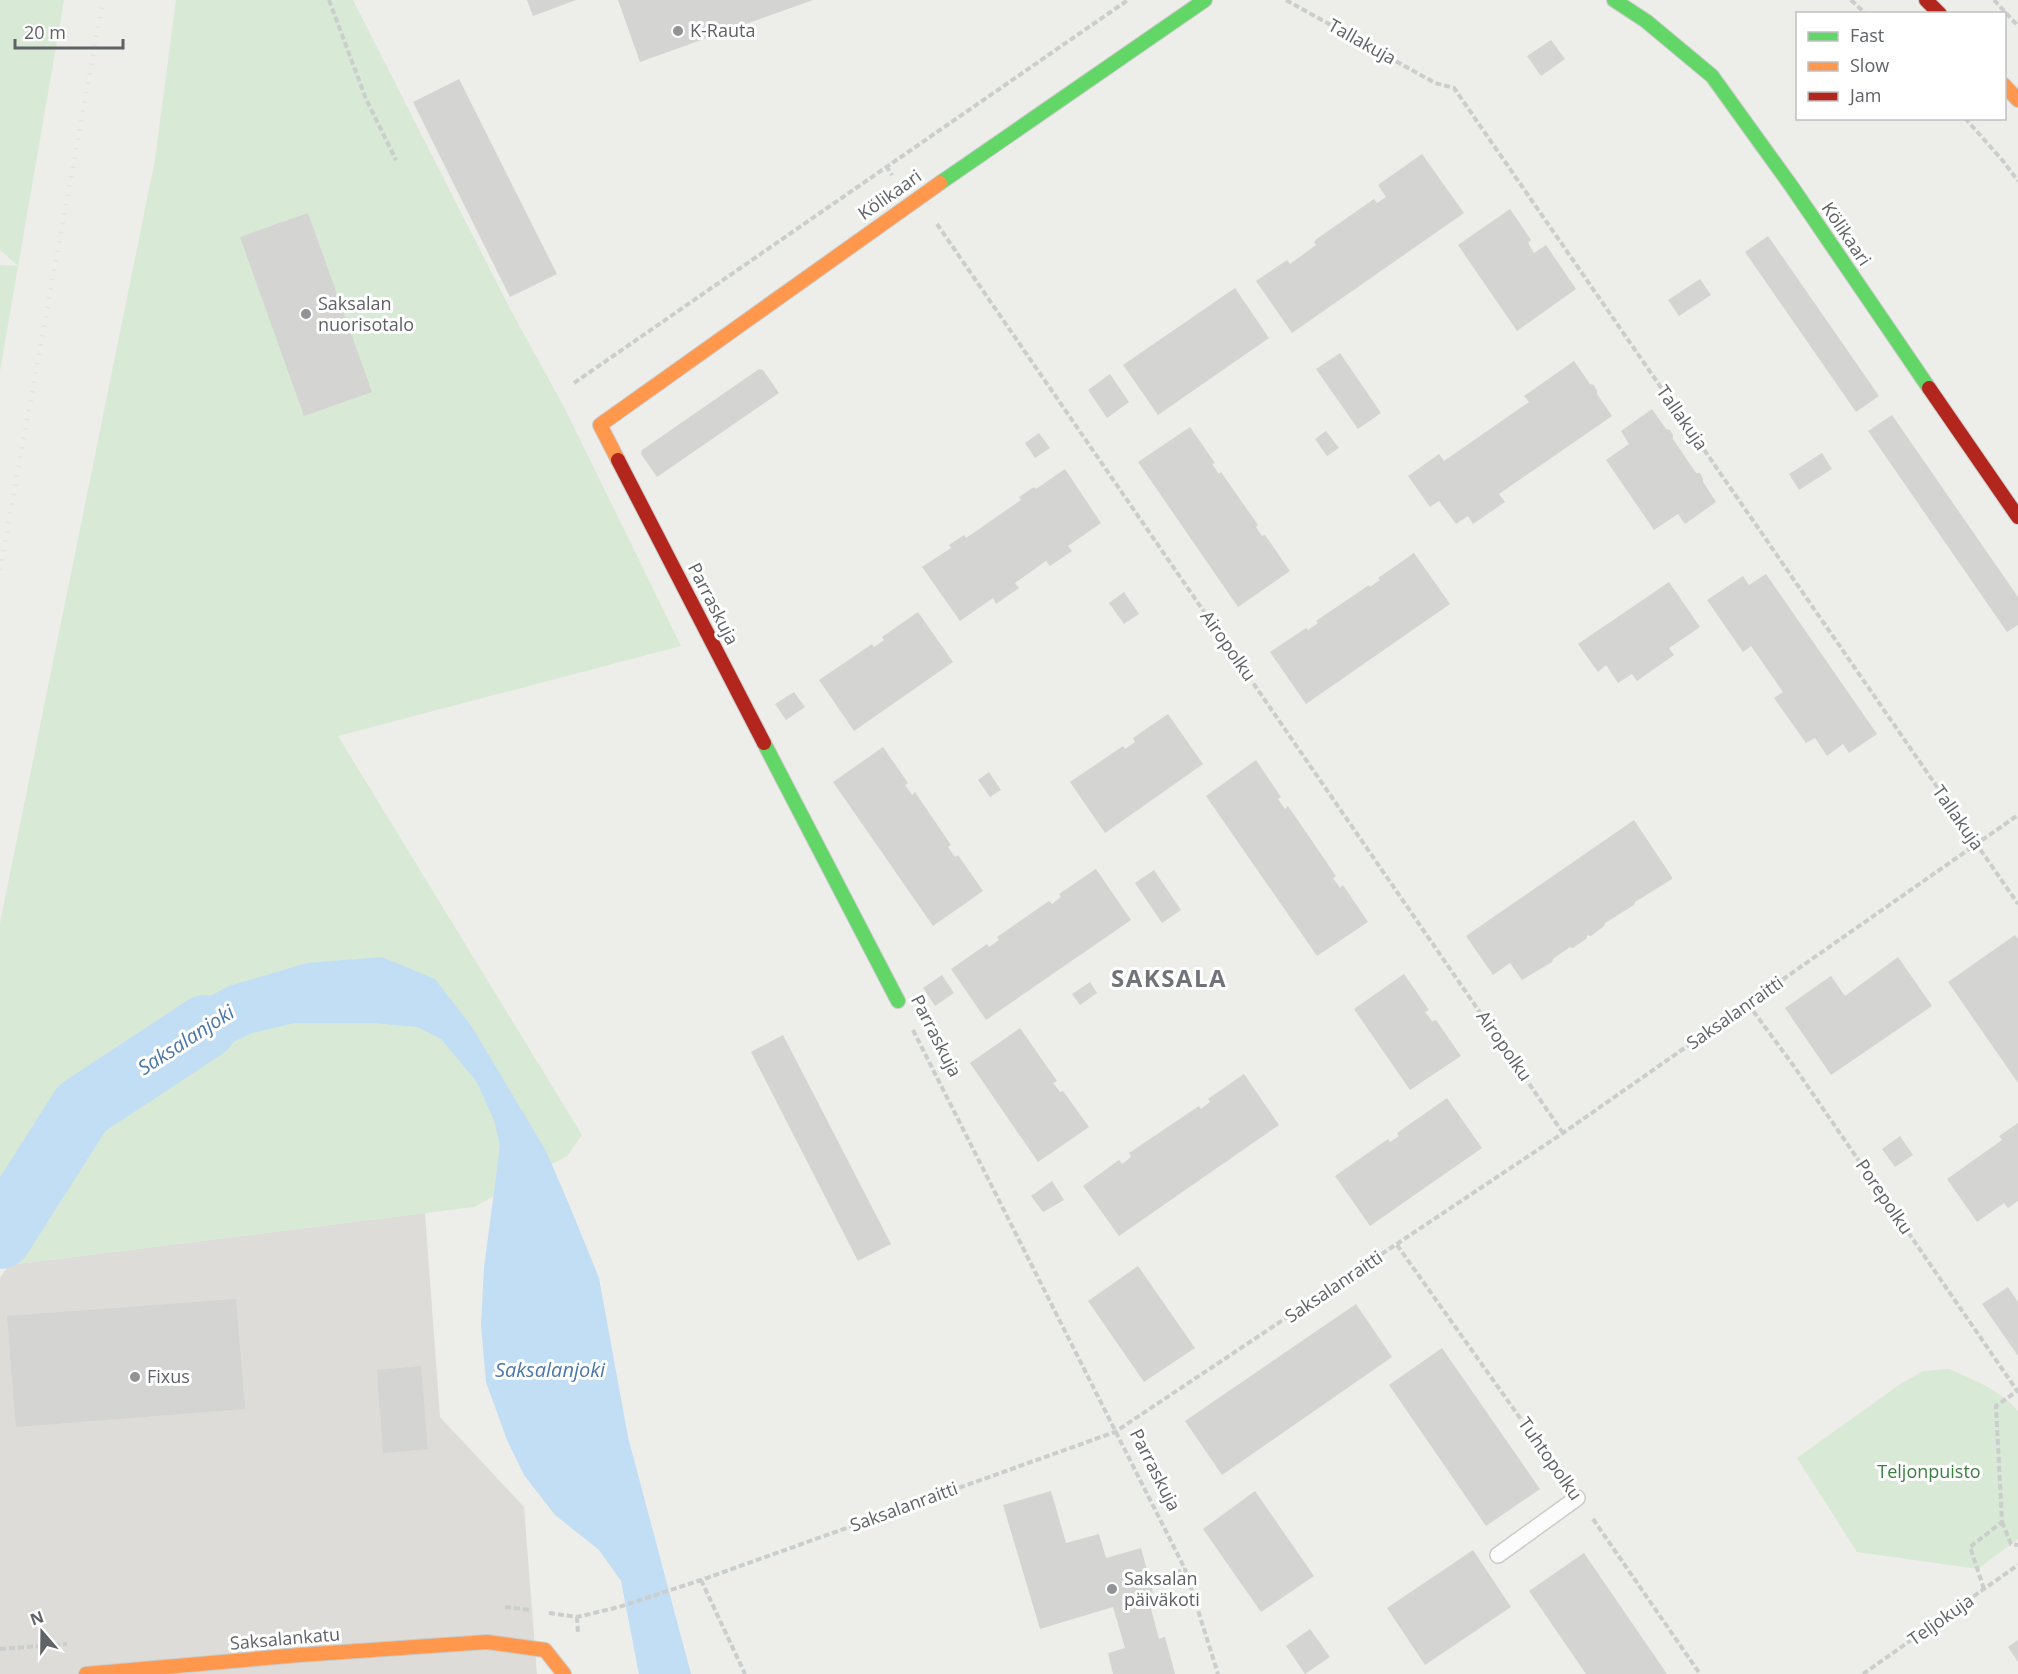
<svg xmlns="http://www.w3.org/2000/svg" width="2018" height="1674" font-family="'Open Sans',sans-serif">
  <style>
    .industrial { fill: #dddcd9 }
    .green { fill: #d8e9d6 }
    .water { fill: #c2def4 }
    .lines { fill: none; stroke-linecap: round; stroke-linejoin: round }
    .river { stroke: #c2def4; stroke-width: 64 }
    .building { fill: #d4d4d2 }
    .lane-casing { stroke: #cbcbcb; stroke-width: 18 }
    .fast-casing { stroke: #cbcbca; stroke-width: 16 }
    .slow-casing { stroke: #cbcbca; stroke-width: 16 }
    .jam-casing { stroke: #cbcbca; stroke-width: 16 }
    .path { stroke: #cacecc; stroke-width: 4; stroke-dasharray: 6 3; stroke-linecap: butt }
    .lane { stroke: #fcfcfc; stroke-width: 15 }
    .fast { stroke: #63d668; stroke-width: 14 }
    .slow { stroke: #ff974d; stroke-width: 14 }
    .jam { stroke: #b3261e; stroke-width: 14 }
    .rail { stroke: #e3e4e3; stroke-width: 4.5; stroke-dasharray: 1.5 8; stroke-linecap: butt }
    .poi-dot { fill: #919394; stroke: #fff; stroke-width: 2 }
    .labels { text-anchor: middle; stroke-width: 6; stroke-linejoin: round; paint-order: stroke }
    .poi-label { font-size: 18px; fill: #5f6266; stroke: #fff; text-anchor: start }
    .street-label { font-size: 18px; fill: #5f6266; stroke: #fff }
    .park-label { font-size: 18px; fill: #3c8040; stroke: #fff }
    .water-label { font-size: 20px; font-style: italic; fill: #4c78a9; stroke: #fff }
    .district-label { font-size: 24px; font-weight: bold; letter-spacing: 1.5px; fill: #707478; stroke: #fff }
  </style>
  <rect width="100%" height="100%" fill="#edede9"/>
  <path class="industrial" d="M425 1213 440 1417 524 1507 537 1674H0V1278L9 1265Z"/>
  <path class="green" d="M0 0H64L0 371V265L18 266 0 250Z
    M176 0H353L508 305 565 409 681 646 338 736 582 1135 567 1156 474 1207 9 1265 0 1264V923L155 160Z
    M1949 1369C1974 1380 2000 1390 2018 1411V1539L1978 1569 1857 1552 1797 1458 1899 1385 1923 1371Z"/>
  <path class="water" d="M382 957 435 979 472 1027 546 1151 568 1202 599 1278 628 1437 691 1674H639L621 1581 599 1550 555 1515 524 1475 507 1440 486 1382 481 1325 484 1268 500 1146 494 1120 476 1081 441 1039 417 1027 373 1023H295L252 1033 194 1061 145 1095 120 1057 186 1009 229 986 307 963Z"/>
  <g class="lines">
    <path class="river" d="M0 1237 82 1108 205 1027"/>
  </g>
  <path class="building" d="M527 0H576L533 16Z
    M618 0H813L640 62Z
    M1551 40 1565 59 1541 76 1527 56Z
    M459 79 557 274 510 297 413 102Z
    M1422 154 1464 213 1292 333 1256 281 1287 260 1290 264 1316 245 1314 242 1318 238 1374 199 1377 203 1386 197 1378 185Z
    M1510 209 1531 240 1528 243 1534 253 1546 245 1576 289 1517 331 1458 245Z
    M308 213 372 392 304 416 240 237Z
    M1768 236 1879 396 1856 412 1745 252Z
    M1700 279 1711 295 1679 316 1668 300Z
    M1235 288 1269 338 1158 415 1123 365Z
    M1340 353 1381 413 1358 429 1316 369Z
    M1574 361 1590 384 1594 385 1597 391V394L1612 416 1499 494 1505 502 1473 524 1468 516 1456 524 1439 501 1430 507 1408 476 1439 454 1444 461 1529 402 1524 396Z
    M759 369 763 370 779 393 657 477 641 454 642 450Z
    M1110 374 1129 402 1107 418 1088 390Z
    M1652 409 1666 429 1670 430 1673 435V439L1696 473H1700L1703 479V482L1716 502 1685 524 1678 514 1654 530 1606 460 1629 444 1621 431Z
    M1892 415 2018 597V625L2007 632 1868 431Z
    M1190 427 1215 463 1212 464 1219 474 1221 472 1258 525 1256 527 1262 536 1265 535 1290 571 1238 607 1138 462Z
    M1326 431 1339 448 1327 456 1315 439Z
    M1039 433 1050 448 1035 458 1025 443Z
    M1822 453 1832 469 1799 490 1789 474Z
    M1065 469 1101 523 1068 546 1072 551 1050 566 1046 561 1015 583 1019 588 996 604 993 598 960 621 922 567 951 548 949 545 964 535 966 538 1021 500 1019 497 1034 487 1036 489Z
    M1414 553 1450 604 1306 704 1270 652 1306 628 1308 630 1318 623 1316 621 1369 585 1370 587 1380 580 1378 578Z
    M1766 574 1877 734 1849 753 1843 744 1827 756 1815 738 1806 743 1774 698 1783 692 1751 646 1743 652 1707 600 1743 576 1749 585Z
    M1669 582 1700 627 1669 648 1674 655 1637 681 1632 674 1618 683 1606 665 1598 672 1578 644Z
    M1124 592 1139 614 1124 624 1109 603Z
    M918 612 953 662 854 731 819 680 872 644 874 647 884 640 882 637Z
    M794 692 805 707 786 720 775 704Z
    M1168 714 1203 764 1105 833 1070 782 1123 746 1125 749 1135 742 1133 738Z
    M883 747 908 783 905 785 912 795 915 792 951 845 948 847 955 857 958 855 983 891 933 926 833 782Z
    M1256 760 1281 797 1278 799 1285 809 1288 806 1336 876 1333 878 1340 888 1343 885 1368 922 1317 956 1206 796Z
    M989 772 1001 790 990 797 978 780Z
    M1634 820 1672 877V879L1635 902 1634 905 1605 923 1604 926 1591 936 1587 935V938L1573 948 1570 947 1553 959 1552 962 1522 980 1510 963 1493 975 1466 936Z
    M1096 869 1131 920 986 1020 951 969 987 944 989 947 999 940 997 937 1049 901 1052 904 1061 897 1059 894Z
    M1154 870 1181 910 1162 923 1135 883Z
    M2015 935 2018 939V1083L1948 982Z
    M1898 957 1932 1006 1831 1075 1785 1008 1831 976 1845 996Z
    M1404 974 1429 1010 1425 1012 1432 1021 1436 1020 1461 1056 1410 1090 1354 1009Z
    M942 975 954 993 935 1006 923 988Z
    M1090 982 1097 993 1080 1005 1072 994Z
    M1020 1028 1057 1081 1053 1083 1060 1092 1063 1091 1089 1127 1038 1162 970 1063Z
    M783 1035 891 1244 858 1261 751 1052Z
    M1244 1074 1279 1125 1119 1236 1083 1186 1119 1160 1122 1164 1131 1157 1129 1153 1199 1106 1201 1109 1210 1102 1208 1099Z
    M1447 1098 1482 1148 1370 1226 1335 1176 1388 1139 1390 1142 1399 1136 1397 1133Z
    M2018 1123V1201L2008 1208 2004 1203 1977 1222 1947 1179 2002 1140 1999 1136Z
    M1900 1136 1913 1155 1895 1167 1882 1149Z
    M1052 1181 1064 1200 1043 1212 1031 1196Z
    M1138 1266 1195 1348 1144 1382 1088 1301Z
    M2008 1287 2018 1302V1356L1982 1304Z
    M236 1299 245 1409 16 1427 7 1316Z
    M1356 1304 1392 1357 1222 1475 1185 1421Z
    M1442 1348 1540 1489 1486 1526 1389 1385Z
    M421 1366 428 1449 383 1453 377 1370Z
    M1051 1491 1066 1543 1099 1534 1106 1558 1141 1548 1154 1596 1148 1597 1159 1639 1165 1637 1175 1674H1113L1108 1653 1125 1648 1113 1607 1040 1629 1003 1505Z
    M1255 1491 1314 1576 1261 1612 1203 1529Z
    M1473 1550 1511 1607 1425 1665 1387 1608Z
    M1584 1553 1667 1674H1586L1529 1591Z
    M1310 1629 1330 1657 1305 1674 1286 1646Z
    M2018 1640V1662L2008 1647Z"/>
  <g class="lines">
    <g class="lane-casing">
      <path id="lane" d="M1498 1555 1577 1498"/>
    </g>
    <g class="fast-casing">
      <path id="fast" d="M1614 0 1646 21 1712 76 1792 187 1929 388
        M940 183 1205 0
        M764 743 898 1001"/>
    </g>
    <g class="slow-casing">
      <path id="slow" d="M2004 85 2018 100
        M618 460 600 425 940 183
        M86 1674 300 1655 487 1642 545 1650 564 1674"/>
    </g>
    <g class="jam-casing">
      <path id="jam" d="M1926 0 1940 14
        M1929 388 2018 517
        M618 460 764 743"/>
    </g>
    <path class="path" d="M329 0 366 99 396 160
      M1286 0 1435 83 1454 88 2018 904
      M1851 0 1866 14
      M1994 0 2018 26
      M1965 118 2003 161 2018 181
      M886 166 892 175
      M937 224 1563 1133
      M574 383 1128 0
      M1748 1004 1793 1065 2018 1392
      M913 1030 1185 1569 1218 1674
      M1397 1245 1562 1477
      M1593 1519 1700 1674
      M2002 1522 2011 1544 2018 1545
      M701 1580 745 1674
      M1150 1582 1185 1569
      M1984 1589 1970 1547 2002 1522 1996 1406 2017 1391
      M505 1607 530 1610
      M549 1613 577 1617 619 1607 701 1580 1115 1432 1563 1133 2018 815
      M577 1617 578 1634
      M0 1649 67 1644
      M1863 1674 2018 1565"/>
    <use href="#lane" class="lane"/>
    <use href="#fast" class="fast"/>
    <use href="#slow" class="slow"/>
    <use href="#jam" class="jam"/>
    <path class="rail" d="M0 570 103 0"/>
  </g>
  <g class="poi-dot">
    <circle cx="678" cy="31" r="6"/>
    <circle cx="306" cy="314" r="6"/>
    <circle cx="135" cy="1377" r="6"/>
    <circle cx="1112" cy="1589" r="6"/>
  </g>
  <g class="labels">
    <g class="poi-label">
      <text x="690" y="37">K-Rauta</text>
      <text x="318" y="310">Saksalan<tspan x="318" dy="21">nuorisotalo</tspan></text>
      <text x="147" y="1383">Fixus</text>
      <text x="1124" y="1585">Saksalan<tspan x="1124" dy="21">päiväkoti</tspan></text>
    </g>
    <g class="street-label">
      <text transform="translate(1362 42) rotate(29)" y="6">Tallakuja</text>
      <text transform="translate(890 195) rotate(-35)" y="6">Kölikaari</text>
      <text transform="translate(1846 234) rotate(56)" y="6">Kölikaari</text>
      <text transform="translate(1682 418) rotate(55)" y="6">Tallakuja</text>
      <text transform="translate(713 604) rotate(63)" y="6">Parraskuja</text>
      <text transform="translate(1228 646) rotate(55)" y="6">Airopolku</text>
      <text transform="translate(1958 818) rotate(55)" y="6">Tallakuja</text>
      <text transform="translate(1735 1013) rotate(-35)" y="6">Saksalanraitti</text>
      <text transform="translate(936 1036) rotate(63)" y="6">Parraskuja</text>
      <text transform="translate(1504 1046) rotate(55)" y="6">Airopolku</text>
      <text transform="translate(1884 1197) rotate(56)" y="6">Porepolku</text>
      <text transform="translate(1334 1287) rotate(-34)" y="6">Saksalanraitti</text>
      <text transform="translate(1550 1459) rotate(55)" y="6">Tuhtopolku</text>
      <text transform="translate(1155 1470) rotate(63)" y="6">Parraskuja</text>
      <text transform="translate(904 1507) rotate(-20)" y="6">Saksalanraitti</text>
      <text transform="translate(1941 1620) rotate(-35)" y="6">Teljokuja</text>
      <text transform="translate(285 1639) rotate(-5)" y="6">Saksalankatu</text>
    </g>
    <g class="park-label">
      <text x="1929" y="1478">Teljonpuisto</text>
    </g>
    <g class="water-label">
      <text transform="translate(186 1040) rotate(-33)" y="7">Saksalanjoki</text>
      <text x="550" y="1377">Saksalanjoki</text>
    </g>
    <g class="district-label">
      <text x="1169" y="987">SAKSALA</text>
    </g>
  </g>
  <rect x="1796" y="12" width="210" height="108" fill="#ffffff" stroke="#bfc0c2" stroke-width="1.5"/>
  <rect x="1808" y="32" width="30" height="9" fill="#63d668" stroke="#bfc0c2" stroke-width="1.5"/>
  <text x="1850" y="42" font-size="18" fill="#5f6266">Fast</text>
  <rect x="1808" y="62" width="30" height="9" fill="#ff974d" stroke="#bfc0c2" stroke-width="1.5"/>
  <text x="1850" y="72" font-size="18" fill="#5f6266">Slow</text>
  <rect x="1808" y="92" width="30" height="9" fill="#b3261e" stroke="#bfc0c2" stroke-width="1.5"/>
  <text x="1850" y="102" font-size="18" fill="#5f6266">Jam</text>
  <g transform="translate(42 1632) rotate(340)" stroke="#ffffff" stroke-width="4.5" paint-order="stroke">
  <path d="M0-4.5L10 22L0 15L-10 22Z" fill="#5f6266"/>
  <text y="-9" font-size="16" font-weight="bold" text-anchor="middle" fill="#5f6266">N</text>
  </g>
  <path d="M15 39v9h108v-9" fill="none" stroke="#5f6266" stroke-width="3"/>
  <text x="24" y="39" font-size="18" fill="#5f6266" stroke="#ffffff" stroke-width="4.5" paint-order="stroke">20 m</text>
</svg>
